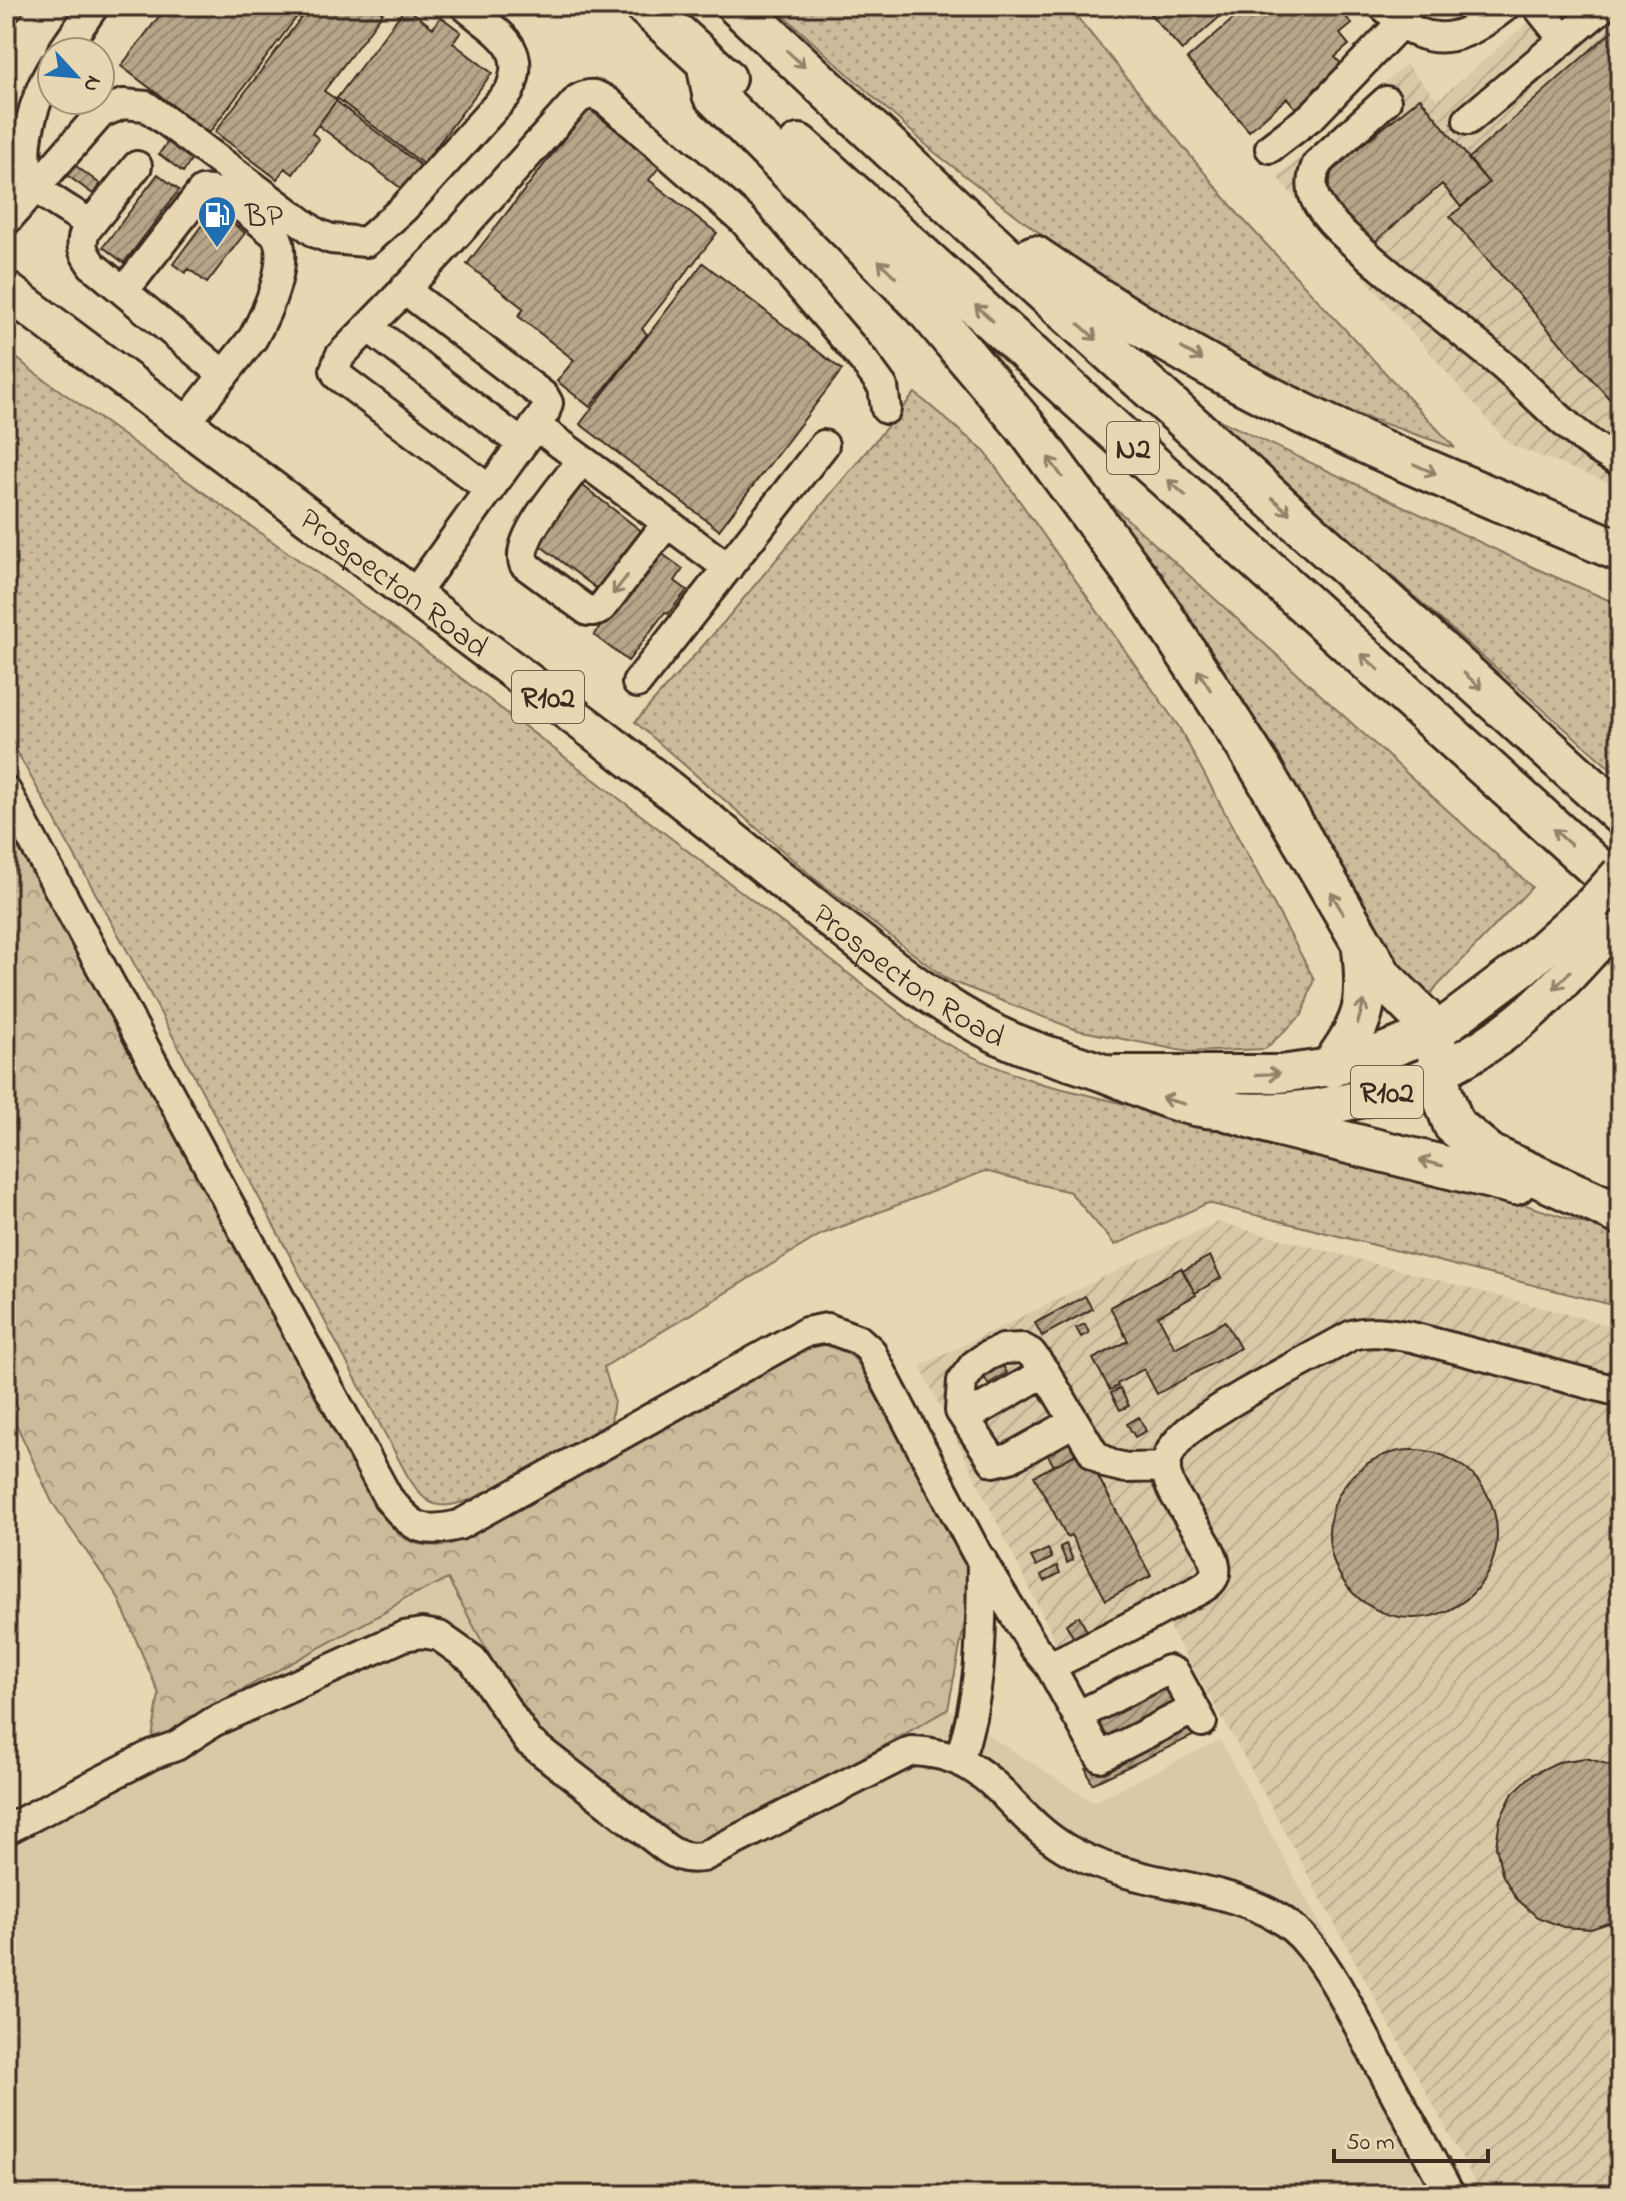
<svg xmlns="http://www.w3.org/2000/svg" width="1626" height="2201" font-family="'Indie Flower',sans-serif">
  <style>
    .built { fill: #dac8a7 }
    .industrial { fill: url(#industrial-furrows) }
    .grass { fill: url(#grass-dots); stroke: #84725d; stroke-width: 2 }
    .forest { fill: url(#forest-crowns); stroke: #84725d; stroke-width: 2 }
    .building { fill: url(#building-hatch); stroke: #3b2a1e; stroke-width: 2 }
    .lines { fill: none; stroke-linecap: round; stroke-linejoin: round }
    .minor-casing { stroke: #3b2a1e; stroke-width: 34 }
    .major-casing { stroke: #3b2a1e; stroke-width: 42 }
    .highway-casing { stroke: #3b2a1e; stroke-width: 46 }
    .minor { stroke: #e9d7b4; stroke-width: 28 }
    .major { stroke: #e9d7b4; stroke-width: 36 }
    .highway { stroke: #e9d7b4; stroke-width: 40 }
    .major-bridge-casing { stroke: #3b2a1e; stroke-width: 42; stroke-linecap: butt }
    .major-bridge { stroke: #e9d7b4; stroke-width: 36 }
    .oneway { stroke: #928069 }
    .labels { text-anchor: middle; stroke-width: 6; stroke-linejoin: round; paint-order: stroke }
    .shield { fill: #e9d7b4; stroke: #6f5e4b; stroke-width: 2 }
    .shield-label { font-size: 30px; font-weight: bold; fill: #3b2a1e }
    .poi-label { font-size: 32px; fill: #3b2a1e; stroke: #e9d7b4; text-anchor: start }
    .street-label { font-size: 32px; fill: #3b2a1e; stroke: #e9d7b4 }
  </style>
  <defs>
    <pattern id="industrial-furrows" width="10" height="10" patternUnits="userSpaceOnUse" patternTransform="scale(2)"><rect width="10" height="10" fill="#dac8a7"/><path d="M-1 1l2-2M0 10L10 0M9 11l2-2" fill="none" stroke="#bcac8f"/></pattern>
    <pattern id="grass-dots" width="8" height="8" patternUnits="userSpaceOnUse" patternTransform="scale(2)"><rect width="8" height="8" fill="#cdbb9c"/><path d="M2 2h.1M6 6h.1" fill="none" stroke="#a8987f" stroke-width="1.8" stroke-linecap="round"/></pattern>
    <pattern id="forest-crowns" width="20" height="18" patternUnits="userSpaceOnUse" patternTransform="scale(2)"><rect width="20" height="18" fill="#cdbb9c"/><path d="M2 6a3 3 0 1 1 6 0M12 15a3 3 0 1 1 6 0" fill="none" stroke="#a8987f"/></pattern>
    <pattern id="building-hatch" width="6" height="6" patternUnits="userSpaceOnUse" patternTransform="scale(2)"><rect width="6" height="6" fill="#b8a68a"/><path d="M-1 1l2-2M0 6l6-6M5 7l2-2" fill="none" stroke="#978770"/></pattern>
  </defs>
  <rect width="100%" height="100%" fill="#e9d7b4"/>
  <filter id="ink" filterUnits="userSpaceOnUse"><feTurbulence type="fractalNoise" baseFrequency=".0125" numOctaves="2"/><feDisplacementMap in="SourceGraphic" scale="16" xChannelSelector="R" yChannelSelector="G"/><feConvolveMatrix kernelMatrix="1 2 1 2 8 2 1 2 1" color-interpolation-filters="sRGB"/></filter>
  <g filter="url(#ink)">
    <path class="built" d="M448 1579 531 1731 696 1854 948 1709 1093 1802 1220 1740 1467 2195H6V1817L152 1738 168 1740 185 1730 192 1717 389 1610 403 1599Z"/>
    <path class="industrial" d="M1547 6H1620V487L1509 444 1277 177 1406 64 1438 100Z
      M1217 1222 1620 1328V2195H1482L1232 1735 1165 1620 1073 1677 920 1366Z"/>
    <path class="grass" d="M773 6H1068L1239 215 1455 448 1313 399 1166 320 1047 239 934 152Z
      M6 349 31 370 414 642 921 1029C960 1053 1000 1070 1043 1084L1484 1192 1618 1234 1620 1235V1307L1208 1203 1115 1245 1070 1192 985 1171 820 1235 604 1367 614 1400 611 1422 476 1498C437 1511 428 1509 407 1475L123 943 6 732Z
      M915 393 985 452 1179 727 1314 979 1302 1015 1265 1049 1189 1052 1077 1030 948 980 815 879 635 722 724 622Z
      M1207 414 1537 569 1620 605V777Z
      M1060 458 1532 887 1430 994 1385 977Z"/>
    <path class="forest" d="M6 822 369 1491C394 1529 398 1550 449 1545L801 1350C830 1337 849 1350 866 1372L973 1579 948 1709 696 1854 531 1731 448 1579 403 1599 389 1610 192 1717C183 1735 172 1741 152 1738L159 1694 118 1597 52 1502 18 1428 6 1408Z"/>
    <path class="building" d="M6 6H28L6 36Z
      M167 6H305L209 133 121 66Z
      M310 6H384L380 11 383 13 324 91 337 100 312 133 319 139 293 174 285 168 277 179 215 132Z
      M1143 6H1232L1182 50Z
      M1248 6H1337L1352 24 1340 34 1349 45 1335 57 1342 65 1314 90 1319 97 1300 113 1287 98 1249 131 1187 59Z
      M406 7 433 28 441 17 461 32 453 43 492 73 423 164 337 98Z
      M1620 24V411L1450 217 1489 183 1468 159Z
      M1420 98 1489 183 1461 207 1442 184 1371 245 1327 195 1332 169Z
      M336 101 420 165 402 189 318 125Z
      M588 108 661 165 649 180 717 233 642 329 647 334 590 407 557 381 574 360 518 316 524 309 467 264Z
      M7 138 19 146 6 163V140Z
      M169 140 193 158 183 172 159 154Z
      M72 163 100 184 93 194 64 173Z
      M158 174 179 190 124 263 103 247Z
      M218 212 245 233 207 283 189 269 185 273 173 264 202 225 206 228Z
      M703 263 842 370 719 530 580 424Z
      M578 482 644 533 600 591 533 540Z
      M657 550 683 569 675 581 687 590 668 614 665 612 628 661 594 635 601 625 598 622Z
      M1210 1256 1221 1278 1195 1293 1183 1271Z
      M1181 1268 1196 1295 1158 1316 1175 1348 1225 1321 1240 1348 1157 1394 1144 1369 1117 1384 1118 1386 1110 1390 1093 1359 1128 1341 1110 1307Z
      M1085 1296 1092 1309 1042 1336 1035 1323Z
      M1085 1324 1089 1333 1081 1337 1076 1328Z
      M998 1357 1007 1373 988 1384 979 1368Z
      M1120 1388 1129 1406 1120 1410 1111 1393Z
      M1139 1417 1146 1431 1135 1437 1127 1424Z
      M1068 1440 1075 1454 1054 1466 1046 1452Z
      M1329 1534a84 84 0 1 1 168 0a84 84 0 1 1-168 0Z
      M1084 1450 1151 1576 1106 1600 1071 1535 1067 1537 1034 1476Z
      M1066 1544 1073 1560 1067 1563 1060 1547Z
      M1048 1549 1052 1558 1036 1566 1031 1557Z
      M1057 1566 1060 1573 1045 1581 1041 1575Z
      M1079 1616 1089 1635 1085 1659 1066 1624Z
      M1172 1679 1187 1706 1105 1750 1091 1722Z
      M1195 1718 1201 1732 1092 1784 1086 1769Z
      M1586 1758 1620 1768V1919L1591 1929 1563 1927 1537 1917 1516 1898 1502 1874 1496 1846 1500 1819 1513 1793 1533 1774 1558 1762Z"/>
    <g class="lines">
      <g class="minor-casing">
        <path id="minor" d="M1383 6C1394 15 1406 28 1419 33 1452 47 1482 25 1506 6
          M1537 6 1564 40
          M62 52 94 6
          M52 68C36 93 15 156 34 183 43 197 75 213 90 224
          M1386 101 1317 164C1311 178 1310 191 1318 204 1329 223 1349 239 1365 253 1409 292 1457 327 1502 365 1540 398 1575 439 1620 462
          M1468 120 1604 6
          M1270 148 1313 115 1402 22
          M137 166 86 230C79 245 83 252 92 265L224 375
          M6 221 101 113 123 104 146 106 316 233 331 239 366 242 404 208 509 92C530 46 496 33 465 6
          M404 289 544 396 548 403 545 412 413 596
          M124 291 202 191C222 185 259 222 276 235 290 262 267 313 253 338L184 425
          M368 327 522 444
          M535 425 728 568
          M582 460C566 482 514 538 524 564L588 611H597L602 607 667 523
          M490 490 338 376 335 370 340 356 440 253 578 99C591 92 596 94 608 102L743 220 864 361 883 387 886 409
          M637 683 824 445
          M6 791 388 1498C413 1528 420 1534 459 1525L806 1332 827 1328 859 1340 870 1350 976 1552 1034 1647 1050 1666 1100 1757 1194 1709
          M965 1418 1045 1372
          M1074 1422 1010 1458 994 1462 960 1411 962 1381 974 1365 987 1356 1003 1349 1022 1348 1031 1353 1045 1372 1094 1454 1109 1464 1126 1468 1166 1467
          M1050 1666C1094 1645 1138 1623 1181 1599 1190 1594 1205 1589 1212 1580 1232 1554 1156 1494 1167 1460 1170 1449 1180 1438 1188 1431 1235 1395 1301 1364 1352 1335 1372 1329 1392 1334 1412 1337L1620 1392
          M1077 1716 1168 1670 1175 1673 1202 1722
          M959 1760C983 1691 981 1632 982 1560
          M6 1830 153 1754 176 1746 213 1722 404 1636 422 1633 439 1636 473 1660 528 1741 666 1848C679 1857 688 1859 703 1857L911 1751C993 1753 1006 1813 1065 1848 1127 1885 1204 1881 1268 1912 1284 1920 1299 1932 1310 1946 1334 1976 1351 2012 1369 2045 1396 2095 1423 2145 1450 2195"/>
      </g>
      <g class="major-casing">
        <g id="major">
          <path id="s1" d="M6 290C200 437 396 582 591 729 669 788 744 850 820 911 876 955 932 1002 996 1034 1031 1052 1069 1060 1106 1074 1140 1087 1169 1104 1206 1109 1317 1121 1431 1092 1518 1022 1555 992 1587 954 1620 918"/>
          <path d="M1116 1074H1280L1331 1067 1372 1056 1432 1033 1447 1024 1523 967 1593 904"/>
        </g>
      </g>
      <g class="highway-casing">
        <path id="highway" d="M646 6 725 78
          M738 6 1029 278 1620 814
          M707 61 713 94 924 306 1025 426 1144 587 1260 767 1382 977 1422 1017 1432 1033 1438 1053 1441 1091 1454 1125 1490 1155 1620 1214
          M799 145 1620 889
          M1034 256C1101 301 1170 346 1242 383 1364 447 1493 498 1620 551
          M1331 1067C1365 1022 1369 1004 1363 949
          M1227 1110 1276 1125 1515 1184"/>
      </g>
      <use href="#minor" class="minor"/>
      <use href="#major" class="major"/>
      <use href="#highway" class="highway"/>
      <g class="major-bridge-casing">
        <path id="major-bridge" d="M1593 904 1620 874"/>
      </g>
      <use href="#major-bridge" class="major-bridge"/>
    </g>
    <defs><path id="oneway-shaft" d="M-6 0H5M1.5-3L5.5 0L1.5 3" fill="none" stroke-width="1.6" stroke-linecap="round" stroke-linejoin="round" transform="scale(2)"/></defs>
    <g class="oneway">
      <use href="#oneway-shaft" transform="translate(796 59) rotate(43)"/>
      <use href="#oneway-shaft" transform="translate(887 269) rotate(-135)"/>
      <use href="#oneway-shaft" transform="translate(984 313) rotate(-138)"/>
      <use href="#oneway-shaft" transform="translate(1088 332) rotate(42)"/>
      <use href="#oneway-shaft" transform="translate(1192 354) rotate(30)"/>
      <use href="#oneway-shaft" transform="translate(1055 467) rotate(-126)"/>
      <use href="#oneway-shaft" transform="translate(1425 469) rotate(23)"/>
      <use href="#oneway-shaft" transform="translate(1177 488) rotate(-138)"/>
      <use href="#oneway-shaft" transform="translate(1281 506) rotate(42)"/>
      <use href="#oneway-shaft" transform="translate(620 585) rotate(128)"/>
      <use href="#oneway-shaft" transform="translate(1370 662) rotate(-138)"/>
      <use href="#oneway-shaft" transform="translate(1204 680) rotate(-123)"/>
      <use href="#oneway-shaft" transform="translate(1473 681) rotate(42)"/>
      <use href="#oneway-shaft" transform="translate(1562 837) rotate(-138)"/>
      <use href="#oneway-shaft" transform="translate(1337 903) rotate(-120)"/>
      <use href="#oneway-shaft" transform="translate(1562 980) rotate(133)"/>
      <use href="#oneway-shaft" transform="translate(1361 1012) rotate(-74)"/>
      <use href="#oneway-shaft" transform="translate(1268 1074) rotate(-3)"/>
      <use href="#oneway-shaft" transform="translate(1173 1101) rotate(-165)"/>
      <use href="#oneway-shaft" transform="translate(1431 1163) rotate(-166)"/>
    </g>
  </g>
  <defs>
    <g id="fuel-pin" transform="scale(2)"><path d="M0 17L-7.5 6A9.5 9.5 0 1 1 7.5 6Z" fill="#1f6fb2" stroke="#e9d7b4"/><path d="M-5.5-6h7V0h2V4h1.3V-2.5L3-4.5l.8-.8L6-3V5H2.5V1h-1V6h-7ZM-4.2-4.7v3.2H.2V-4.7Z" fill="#fff"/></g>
  </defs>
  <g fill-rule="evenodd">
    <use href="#fuel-pin" x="217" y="215"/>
  </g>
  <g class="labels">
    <g class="shield">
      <rect x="1107" y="422" width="52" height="52" rx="6"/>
      <rect x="512" y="671" width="72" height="52" rx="6"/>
      <rect x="1351" y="1066" width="72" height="52" rx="6"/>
    </g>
    <g class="shield-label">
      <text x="1133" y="458">N2</text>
      <text x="548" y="707">R102</text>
      <text x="1387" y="1102">R102</text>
    </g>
    <g class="poi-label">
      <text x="245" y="226">BP</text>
    </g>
    <g class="street-label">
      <text dy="11" stroke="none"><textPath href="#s1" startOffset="486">Prospecton Road</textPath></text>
      <text dy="11" stroke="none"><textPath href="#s1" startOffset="1134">Prospecton Road</textPath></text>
    </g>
  </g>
  <rect width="1626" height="2201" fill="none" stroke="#e9d7b4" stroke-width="32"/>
  <rect x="16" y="16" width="1594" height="2169" fill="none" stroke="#3b2a1e" stroke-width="3" filter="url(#ink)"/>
  <g transform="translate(76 76) rotate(116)"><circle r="38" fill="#e9d7b4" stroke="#a39278" stroke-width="2"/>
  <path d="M0-6L14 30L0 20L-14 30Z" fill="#1f6fb2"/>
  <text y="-12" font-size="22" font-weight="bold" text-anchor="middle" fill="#3b2a1e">N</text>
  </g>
  <path d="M1334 2149v12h154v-12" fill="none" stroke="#3b2a1e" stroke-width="4"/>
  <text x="1346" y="2149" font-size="24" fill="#3b2a1e" stroke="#e9d7b4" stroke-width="6" paint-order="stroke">50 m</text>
</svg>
